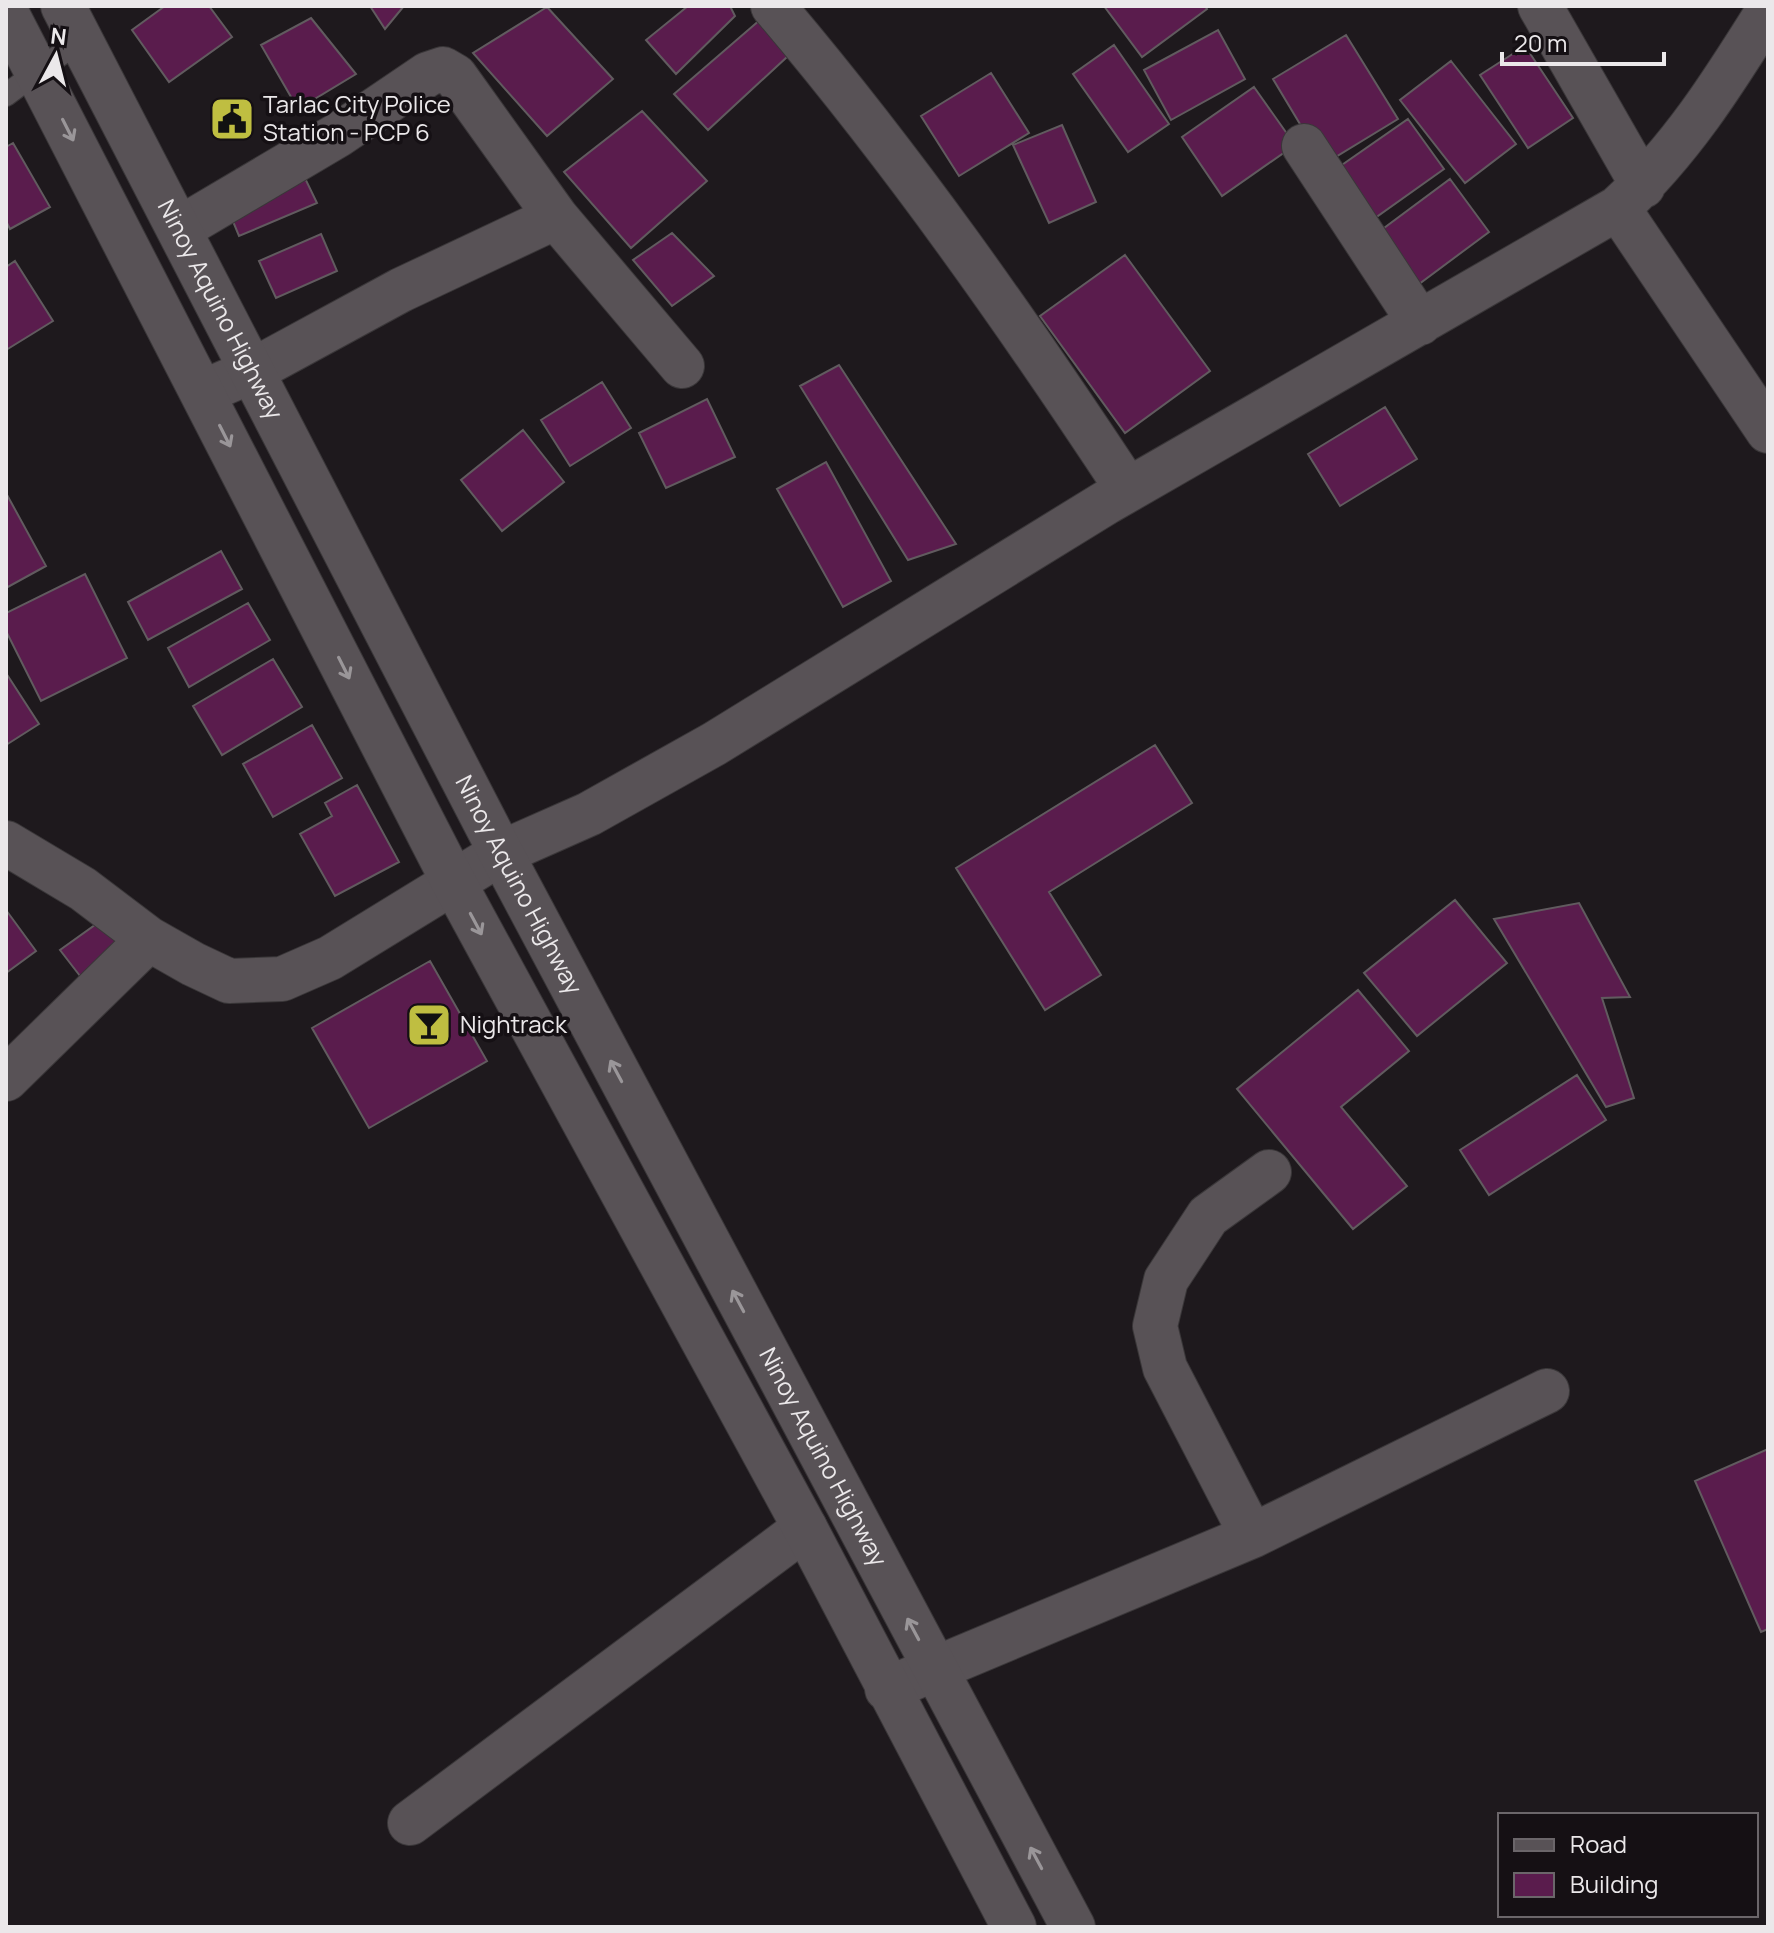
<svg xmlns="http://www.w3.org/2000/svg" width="1774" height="1933" font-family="Manrope,sans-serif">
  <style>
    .building { fill: #5a1c4d; stroke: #615b5f; stroke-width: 2 }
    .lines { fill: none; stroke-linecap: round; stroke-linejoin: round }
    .lane-casing { stroke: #3a3739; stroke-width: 24 }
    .street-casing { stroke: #3a3739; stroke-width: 46 }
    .secondary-casing { stroke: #3a3739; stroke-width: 46 }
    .lane { stroke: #585256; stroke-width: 22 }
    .street { stroke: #585256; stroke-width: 44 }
    .secondary { stroke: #585256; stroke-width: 44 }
    .oneway { stroke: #9a9699 }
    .labels { text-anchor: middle; stroke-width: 7; stroke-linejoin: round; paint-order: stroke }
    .poi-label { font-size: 24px; fill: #ebe8ea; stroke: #151014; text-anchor: start }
    .street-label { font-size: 24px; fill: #ebe8ea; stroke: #151014 }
  </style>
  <rect width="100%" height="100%" fill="#1e191d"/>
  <path class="building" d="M165 6H209L232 37 169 82 132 30Z
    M370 6H404L385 29Z
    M688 6H730L735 16 676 74 646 40Z
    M1104 6H1205L1207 9 1142 57Z
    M547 7 613 79 547 136 473 53Z
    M311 18 356 74 298 109 261 45Z
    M761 19 788 56 708 130 674 94Z
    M1218 30 1245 79 1171 120 1144 70Z
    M1346 35 1398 119 1324 164 1273 79Z
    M1114 45 1169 124 1128 152 1073 74Z
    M1525 46 1573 118 1528 148 1480 75Z
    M1451 61 1516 144 1465 183 1400 100Z
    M991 73 1029 133 959 176 921 116Z
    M1254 87 1295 145 1222 196 1182 137Z
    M642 111 707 181 631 248 564 172Z
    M1408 119 1444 169 1375 218 1339 167Z
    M1062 125 1096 202 1049 223 1013 145Z
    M13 143 50 207 10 229 6 221V147Z
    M301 170 317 203 239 236 225 202Z
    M1450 179 1489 232 1415 287 1376 234Z
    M672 233 714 276 672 306 633 260Z
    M321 234 337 271 276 298 259 261Z
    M1125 255 1210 371 1125 433 1040 316Z
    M15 261 53 321 6 350V267Z
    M839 365 956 544 908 560 800 386Z
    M602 382 631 428 570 466 541 420Z
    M707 399 735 457 666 488 639 433Z
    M1385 407 1417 459 1340 506 1308 454Z
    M523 430 564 482 502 531 461 480Z
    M826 462 891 581 843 607 777 489Z
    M6 493 46 566 6 588Z
    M221 551 242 589 148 640 128 602Z
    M85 574 127 658 41 701 6 631V613Z
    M248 603 270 640 189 687 168 648Z
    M273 659 302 707 222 755 193 706Z
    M6 673 39 724 6 745Z
    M312 725 342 778 273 817 243 764Z
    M1155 745 1192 803 1049 892 1101 975 1045 1010 956 868Z
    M357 785 399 862 335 896 300 834 332 816 325 803Z
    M1455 900 1507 963 1417 1036 1364 973Z
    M1579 903 1630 997 1602 998 1634 1098 1606 1107 1494 919Z
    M6 910 36 951 6 973Z
    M102 920 128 956 87 985 60 950Z
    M430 961 487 1061 369 1128 312 1028Z
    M1358 990 1409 1051 1341 1107 1407 1186 1353 1229 1237 1089Z
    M1577 1075 1606 1120 1489 1195 1460 1150Z
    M1768 1449V1629L1761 1632 1695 1481Z"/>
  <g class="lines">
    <g class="lane-casing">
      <path id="lane" d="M6 95 80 40"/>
    </g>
    <g class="street-casing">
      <path id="street" d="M773 6C903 159 1018 323 1128 490
        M1540 6 1643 186
        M1304 146 1420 323
        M1618 208C1681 150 1723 83 1768 11
        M179 229 338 135 428 74 443 69 455 76 556 217 682 366
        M203 392 252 371 401 290 556 217
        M6 843 83 889 149 939 193 964 229 981 282 979 330 958 501 853 589 814 714 744 1107 502 1618 208 1768 431
        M6 1079 149 939
        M1252 1536 1165 1368 1155 1326 1166 1280 1208 1216 1269 1172
        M887 1689 1252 1536 1547 1391
        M410 1823 805 1528"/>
    </g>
    <g class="secondary-casing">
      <g id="secondary">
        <path id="s1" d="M63 6 501 853 1073 1927"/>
        <path d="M6 12 453 881 805 1528 1014 1927"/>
      </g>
    </g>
    <use href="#lane" class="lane"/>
    <use href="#street" class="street"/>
    <use href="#secondary" class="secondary"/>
  </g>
  <defs><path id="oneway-shaft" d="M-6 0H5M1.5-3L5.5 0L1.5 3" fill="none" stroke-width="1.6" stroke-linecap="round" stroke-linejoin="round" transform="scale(2)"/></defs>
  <g class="oneway">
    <use href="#oneway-shaft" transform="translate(68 130) rotate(63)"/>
    <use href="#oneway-shaft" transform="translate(225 436) rotate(63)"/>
    <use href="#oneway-shaft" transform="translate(344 668) rotate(63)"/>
    <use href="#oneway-shaft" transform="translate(476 924) rotate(62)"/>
    <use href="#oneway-shaft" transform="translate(616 1071) rotate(-118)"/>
    <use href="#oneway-shaft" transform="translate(738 1301) rotate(-118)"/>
    <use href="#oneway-shaft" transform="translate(913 1629) rotate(-118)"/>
    <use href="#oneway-shaft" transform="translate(1036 1858) rotate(-118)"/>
  </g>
  <defs>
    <g id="civic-square" transform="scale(2.3)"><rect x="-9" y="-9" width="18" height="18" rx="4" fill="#bfbe41" stroke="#151014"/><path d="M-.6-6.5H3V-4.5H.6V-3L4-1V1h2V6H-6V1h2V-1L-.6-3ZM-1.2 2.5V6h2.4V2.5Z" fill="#111"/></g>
    <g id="bar-square" transform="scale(2.3)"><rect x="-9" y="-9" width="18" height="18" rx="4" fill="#bfbe41" stroke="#151014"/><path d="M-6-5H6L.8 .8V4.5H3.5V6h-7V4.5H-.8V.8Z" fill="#111"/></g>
  </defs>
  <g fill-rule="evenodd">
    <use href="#civic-square" x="232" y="119"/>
    <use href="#bar-square" x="429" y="1025"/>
  </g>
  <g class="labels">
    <g class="poi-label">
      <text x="263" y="113">Tarlac City Police<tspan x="263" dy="28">Station - PCP 6</tspan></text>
      <text x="460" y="1033">Nightrack</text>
    </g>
    <g class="street-label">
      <text dy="8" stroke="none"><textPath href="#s1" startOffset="342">Ninoy Aquino Highway</textPath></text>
      <text dy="8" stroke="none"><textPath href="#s1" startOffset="990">Ninoy Aquino Highway</textPath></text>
      <text dy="8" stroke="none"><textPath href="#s1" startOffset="1638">Ninoy Aquino Highway</textPath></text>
    </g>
  </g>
  <rect width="1774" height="1933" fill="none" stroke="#ebe8ea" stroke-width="16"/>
  <rect x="1498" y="1813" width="260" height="104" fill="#151014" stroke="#6b666a" stroke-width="2"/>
  <rect x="1514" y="1839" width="40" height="12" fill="#585256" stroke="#6b666a" stroke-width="2"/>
  <text x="1570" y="1853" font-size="24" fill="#ebe8ea">Road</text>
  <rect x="1514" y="1873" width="40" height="24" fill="#5a1c4d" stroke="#6b666a" stroke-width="2"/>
  <text x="1570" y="1893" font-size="24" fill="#ebe8ea">Building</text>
  <g transform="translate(56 56) rotate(7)" stroke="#151014" stroke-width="6" paint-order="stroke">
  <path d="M0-6L14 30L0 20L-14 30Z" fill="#ebe8ea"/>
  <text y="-12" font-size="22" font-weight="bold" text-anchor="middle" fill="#ebe8ea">N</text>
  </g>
  <path d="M1502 52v12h162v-12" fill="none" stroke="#ebe8ea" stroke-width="4"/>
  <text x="1514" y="52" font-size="24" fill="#ebe8ea" stroke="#151014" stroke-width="6" paint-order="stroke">20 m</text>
</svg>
